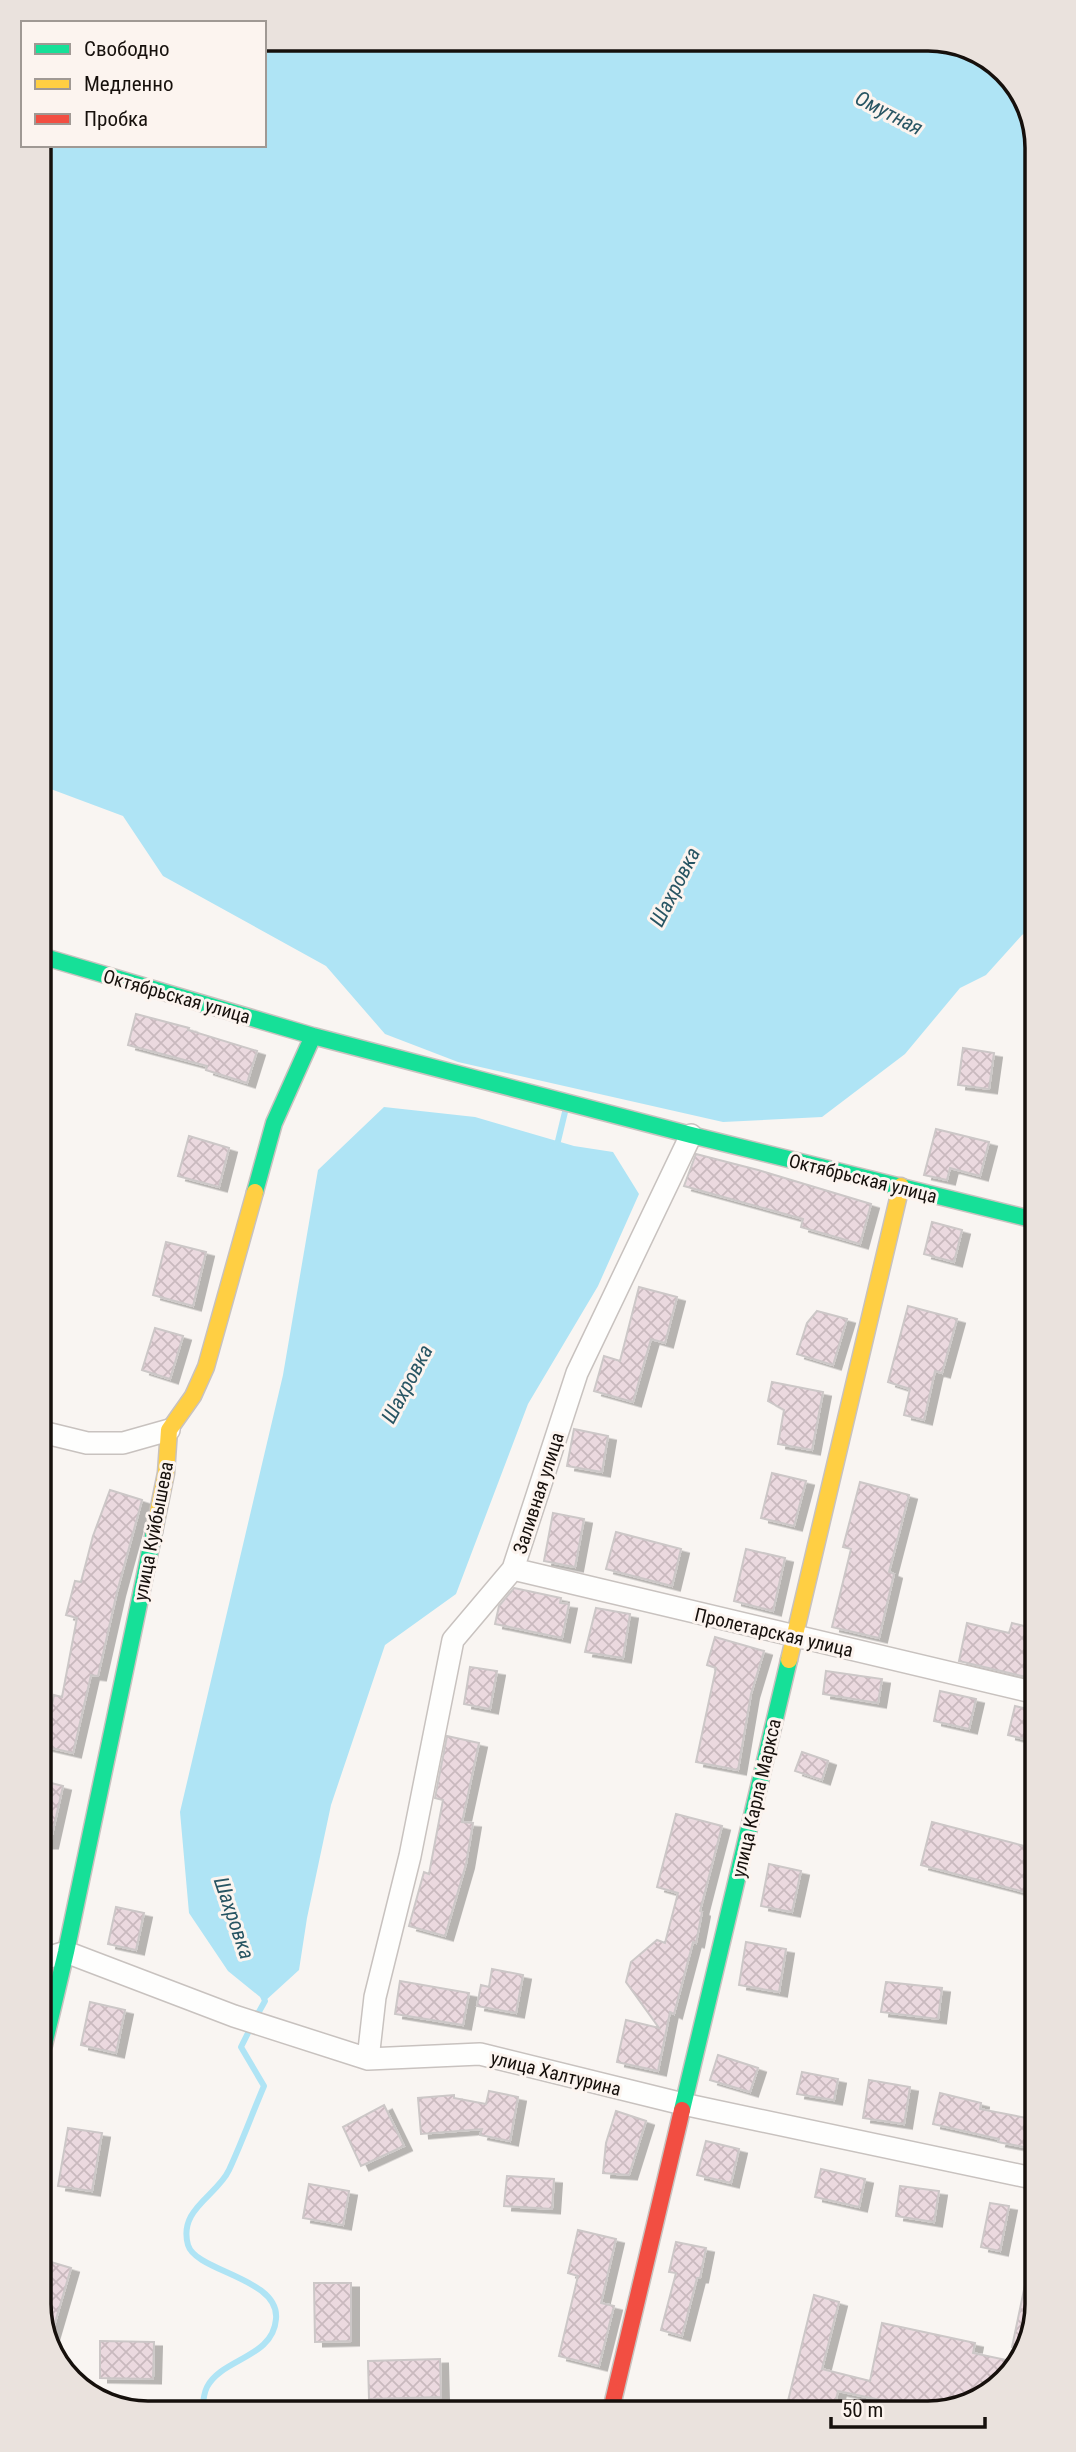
<svg xmlns="http://www.w3.org/2000/svg" width="1076" height="2452" font-family="'Roboto Condensed',sans-serif">
  <style>
    .water { fill: #afe4f5 }
    .lines { fill: none; stroke-linecap: round; stroke-linejoin: round }
    .stream { stroke: #afe4f5; stroke-width: 6 }
    .building { fill: url(#building-cross-hatch); stroke: #ccc7c7; stroke-width: 2; filter: url(#shadow) }
    .street-casing { stroke: #c8c2bf; stroke-width: 24 }
    .fast-casing { stroke: #c8c2bf; stroke-width: 19 }
    .slow-casing { stroke: #c8c2bf; stroke-width: 19 }
    .jam-casing { stroke: #c8c2bf; stroke-width: 19 }
    .street { stroke: #fefefd; stroke-width: 21 }
    .fast { stroke: #16e098; stroke-width: 16 }
    .slow { stroke: #ffcf43; stroke-width: 16 }
    .jam { stroke: #f24e42; stroke-width: 16 }
    .labels { text-anchor: middle; stroke-width: 6; stroke-linejoin: round; paint-order: stroke }
    .street-label { font-size: 19px; fill: #16100c; stroke: #fcf4ef }
    .water-label { font-size: 21px; font-style: italic; fill: #285563; stroke: #fcf4ef }
    .rim { fill: none; stroke: #16100c; stroke-width: 3.5 }
  </style>
  <defs>
    <pattern id="building-cross-hatch" width="8" height="8" patternUnits="userSpaceOnUse" patternTransform="scale(1.75)"><rect width="8" height="8" fill="#ebd9df"/><path d="M0 0l8 8M0 8l8-8" fill="none" stroke="#c9b9be"/></pattern>
    <filter id="shadow"><feDropShadow dx="8" dy="4.5" stdDeviation="0" flood-color="#0004"/></filter>
  </defs>
  <rect width="100%" height="100%" fill="#f9f5f2"/>
  <path class="water" d="M264 39H935L995 61 1032 113 1034 928 1022 935 986 975 960 988 905 1054 822 1117 723 1122 458 1062 385 1034 326 966 163 876 123 816 40 785 39 145H264Z
    M384 1107 475 1117 574 1146 613 1152 639 1194 598 1286 528 1404 456 1594 385 1645 331 1805 307 1918 299 1970 265 2001 228 1971 189 1913 180 1812 283 1375 318 1170Z"/>
  <g class="lines">
    <path class="stream" d="M554 1148 558 1141 565 1112
      M256 2017 265 2001 263 1996
      M202 2413C203 2404 203 2395 207 2387 222 2358 273 2358 276 2319 280 2278 196 2272 188 2245 178 2209 217 2196 229 2170 242 2142 252 2114 264 2086L241 2047 251 2027"/>
  </g>
  <path class="building" d="M136 1014 189 1028 188 1030 257 1051 247 1083 206 1070 207 1066 128 1045Z
    M963 1048 994 1053 989 1089 958 1085Z
    M936 1129 989 1142 980 1176 950 1168 947 1180 924 1175Z
    M189 1136 229 1148 219 1187 178 1176Z
    M696 1154 758 1170 871 1204 860 1244 801 1227 803 1219 684 1186Z
    M932 1222 962 1230 954 1262 924 1254Z
    M166 1242 206 1252 193 1306 153 1295Z
    M639 1287 677 1297 665 1343 651 1339 633 1402 594 1391 604 1356 620 1361Z
    M908 1306 957 1319 942 1373 935 1371 924 1420 904 1415 910 1389 888 1382Z
    M817 1311 847 1319 833 1365 797 1354 807 1323Z
    M155 1328 183 1336 170 1379 142 1370Z
    M772 1382 823 1392 812 1450 778 1444 784 1410 768 1401Z
    M574 1429 608 1436 602 1472 567 1466Z
    M772 1473 806 1481 794 1526 761 1518Z
    M860 1482 909 1495 889 1572 894 1574 879 1638 832 1627 851 1549 843 1547Z
    M110 1490 142 1500 117 1592 98 1676 91 1675 73 1753 43 1746 54 1695 62 1697 77 1618 66 1615 75 1581 81 1582 93 1536Z
    M553 1513 584 1519 575 1567 544 1561Z
    M616 1532 681 1549 672 1586 606 1569Z
    M746 1549 785 1558 773 1611 734 1601Z
    M514 1588 561 1598 560 1603 569 1604 562 1638 495 1624 499 1606Z
    M596 1608 630 1614 623 1658 585 1652Z
    M967 1623 1009 1633 1012 1623 1036 1629 1026 1677 959 1661Z
    M715 1637 764 1651 751 1694 738 1770 696 1762 716 1668 707 1665Z
    M470 1667 497 1671 490 1709 464 1704Z
    M826 1671 882 1679 878 1703 823 1694Z
    M940 1691 976 1699 969 1729 934 1721Z
    M1015 1706 1036 1711V1742L1008 1735Z
    M447 1736 479 1743 462 1822 473 1823 466 1864 445 1936 409 1926 424 1872 429 1874 443 1800 435 1798Z
    M802 1752 828 1761 822 1780 795 1771Z
    M43 1781 63 1786 50 1844H43Z
    M676 1814 722 1826 700 1911 702 1912 696 1943 693 1942 674 2014 670 2012 658 2071 617 2062 626 2020 659 2028 626 1982 631 1962 657 1940 665 1943 678 1893 657 1887Z
    M932 1822 1036 1849V1895L921 1865Z
    M769 1864 801 1871 792 1912 761 1906Z
    M116 1907 144 1913 136 1950 108 1944Z
    M746 1942 786 1949 779 1992 739 1985Z
    M492 1969 523 1975 516 2013 477 2006 481 1985 489 1987Z
    M400 1981 469 1993 463 2025 395 2014Z
    M886 1982 942 1988 938 2019 881 2012Z
    M90 2002 125 2010 116 2053 81 2045Z
    M718 2055 758 2068 750 2092 710 2080Z
    M802 2072 838 2079 834 2100 797 2094Z
    M869 2080 910 2087 904 2124 863 2118Z
    M489 2091 518 2097 510 2141 480 2135 482 2129 421 2134 418 2098 454 2095V2098L486 2104Z
    M940 2093 981 2103 980 2109 1037 2120 1035 2149 998 2142 999 2139 933 2124Z
    M384 2105 404 2146 361 2166 343 2127Z
    M616 2111 646 2121 629 2175 603 2173 606 2143Z
    M68 2128 102 2133 92 2191 58 2186Z
    M706 2141 739 2149 731 2183 697 2175Z
    M821 2169 865 2179 859 2207 815 2197Z
    M507 2176 554 2179 552 2209 504 2206Z
    M309 2184 349 2191 343 2225 303 2218Z
    M900 2186 939 2191 934 2222 896 2216Z
    M990 2203 1009 2206 1000 2251 981 2247Z
    M578 2230 616 2239 601 2303 614 2306 599 2366 559 2356 578 2276 568 2273Z
    M676 2242 706 2248 700 2278H697L682 2336 661 2330 676 2273 669 2272Z
    M44 2260 71 2268 49 2343 44 2339Z
    M1030 2261 1037 2262V2304L1023 2350 1012 2347Z
    M314 2283H351V2341L315 2342Z
    M814 2295 839 2302 822 2369 870 2381 882 2323 975 2343 973 2353 1020 2363 1019 2365 963 2408H918L838 2391 834 2408 786 2409Z
    M100 2341 154 2342 153 2379 100 2378Z
    M440 2359 441 2397 369 2399 368 2361Z"/>
  <g class="lines">
    <g class="street-casing">
      <path id="street" d="M42 1432 87 1443H123L169 1430
        M513 1569 1036 1693
        M43 1959 66 1952 234 2016 368 2059 480 2054 683 2104 1037 2179
        M368 2059 375 1997 410 1856 453 1640 513 1569 577 1373 691 1135"/>
    </g>
    <g class="fast-casing">
      <path id="fast" d="M41 956 313 1036 691 1135 1035 1220
        M255 1192 274 1123 313 1036
        M44 2045 66 1952 154 1532
        M682 2110 789 1660"/>
    </g>
    <g class="slow-casing">
      <path id="slow" d="M154 1532 166 1473 169 1430 193 1396 206 1367 255 1192
        M789 1660 901 1186"/>
    </g>
    <g class="jam-casing">
      <path id="jam" d="M611 2410 682 2110"/>
    </g>
    <use href="#street" class="street"/>
    <use href="#fast" class="fast"/>
    <use href="#slow" class="slow"/>
    <use href="#jam" class="jam"/>
  </g>
  <g class="labels">
    <g class="street-label">
      <text transform="translate(177 996) rotate(16)" y="7">Октябрьская улица</text>
      <text transform="translate(863 1178) rotate(14)" y="7">Октябрьская улица</text>
      <text transform="translate(538 1493) rotate(-72)" y="7">Заливная улица</text>
      <text transform="translate(153 1531) rotate(-79)" y="7">улица Куйбышева</text>
      <text transform="translate(774 1632) rotate(13)" y="7">Пролетарская улица</text>
      <text transform="translate(756 1798) rotate(-77)" y="7">улица Карла Маркса</text>
      <text transform="translate(556 2073) rotate(14)" y="7">улица Халтурина</text>
    </g>
    <g class="water-label">
      <text transform="translate(889 113) rotate(27)" y="7">Омутная</text>
      <text transform="translate(675 887) rotate(-63)" y="7">Шахровка</text>
      <text transform="translate(407 1384) rotate(-62)" y="7">Шахровка</text>
      <text transform="translate(234 1918) rotate(71)" y="7">Шахровка</text>
    </g>
  </g>
  <path d="M0 0H1076V2452H0ZM148 51H928A97 97 0 0 1 1025 148V2304A97 97 0 0 1 928 2401H148A97 97 0 0 1 51 2304V148A97 97 0 0 1 148 51Z" fill="#eae2dd" fill-rule="evenodd"/>
  <path class="rim" d="M148 51H928A97 97 0 0 1 1025 148V2304A97 97 0 0 1 928 2401H148A97 97 0 0 1 51 2304V148A97 97 0 0 1 148 51Z"/>
  <rect x="21" y="21" width="245" height="126" fill="#fcf4ef" stroke="#a09994" stroke-width="2"/>
  <rect x="35" y="44" width="35" height="10" fill="#16e098" stroke="#a09994" stroke-width="2"/>
  <text x="84" y="56" font-size="21" fill="#16100c">Свободно</text>
  <rect x="35" y="79" width="35" height="10" fill="#ffcf43" stroke="#a09994" stroke-width="2"/>
  <text x="84" y="91" font-size="21" fill="#16100c">Медленно</text>
  <rect x="35" y="114" width="35" height="10" fill="#f24e42" stroke="#a09994" stroke-width="2"/>
  <text x="84" y="126" font-size="21" fill="#16100c">Пробка</text>
  <path d="M831 2417v10h154v-10" fill="none" stroke="#16100c" stroke-width="3.5"/>
  <text x="842" y="2417" font-size="21" fill="#16100c" stroke="#fcf4ef" stroke-width="5" paint-order="stroke">50 m</text>
</svg>
